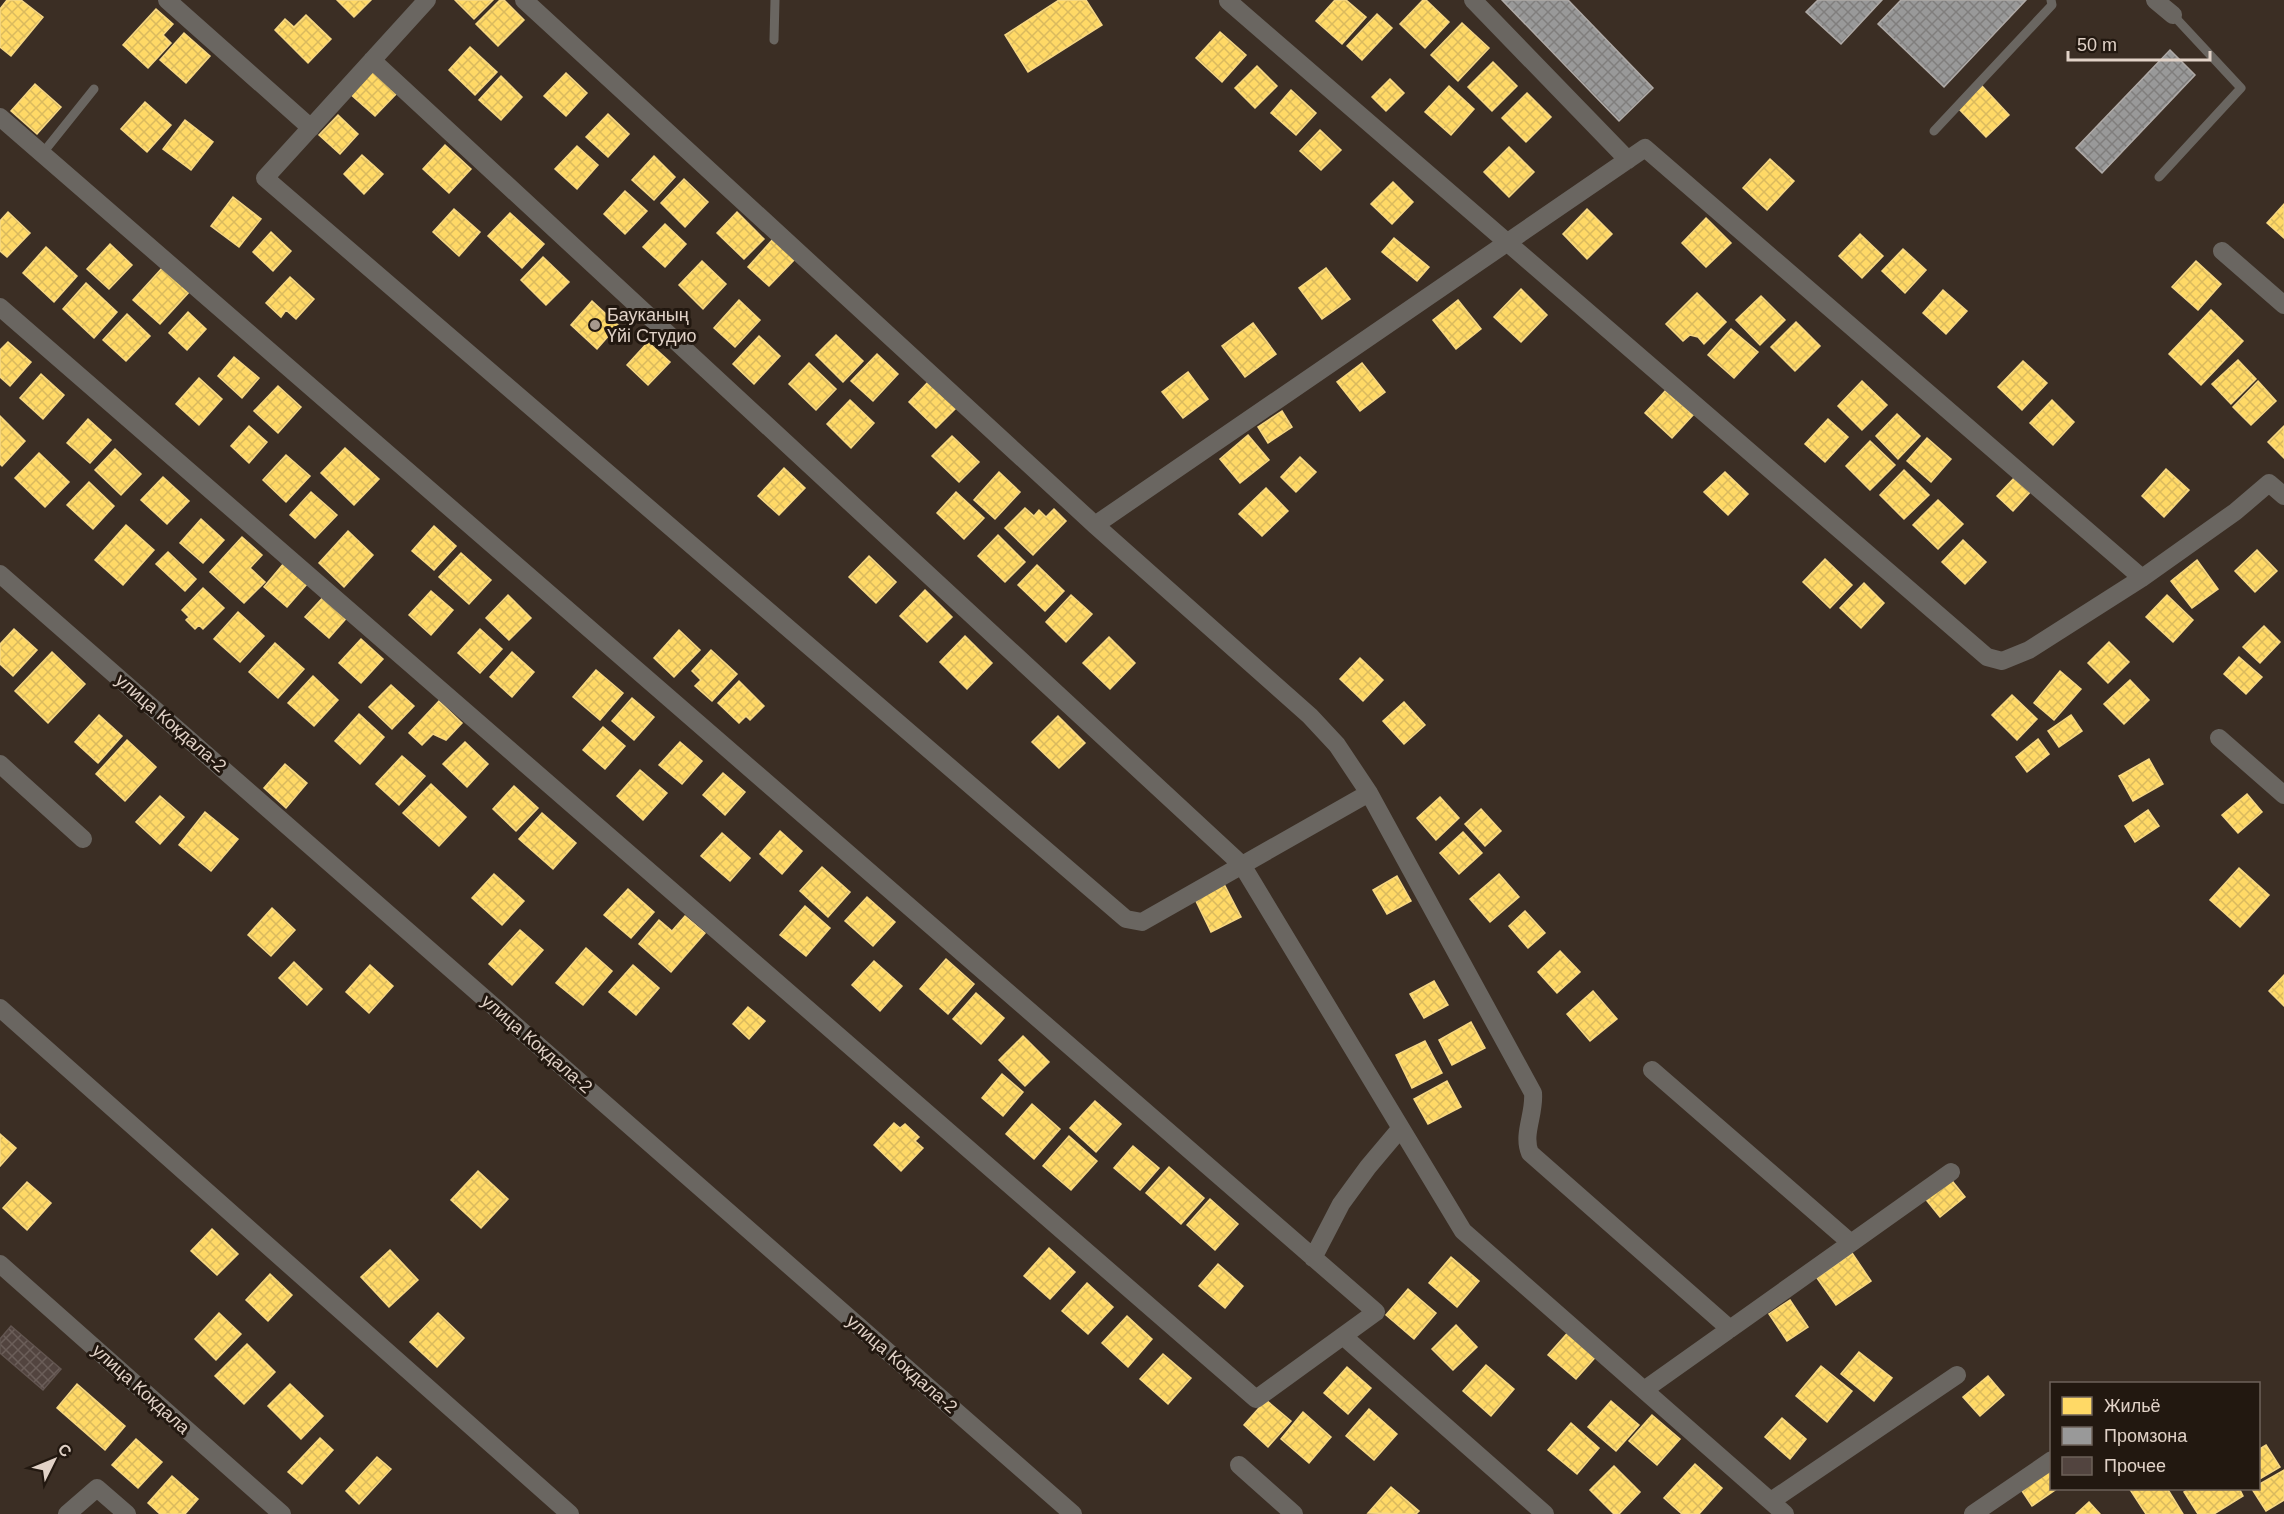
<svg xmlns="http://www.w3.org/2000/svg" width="2284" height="1514" font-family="Helvetica,sans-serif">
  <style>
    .homes { fill: url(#homes-cross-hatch); stroke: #f6d783; stroke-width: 1.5 }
    .industry { fill: url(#industry-cross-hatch); stroke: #afaaa7; stroke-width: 1.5 }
    .building { fill: url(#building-cross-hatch); stroke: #625550; stroke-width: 1.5 }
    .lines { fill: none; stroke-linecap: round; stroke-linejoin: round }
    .service { stroke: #6a6661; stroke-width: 9 }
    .minor { stroke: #6a6661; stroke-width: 18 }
    .poi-dot { fill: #a7998e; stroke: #221810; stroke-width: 2 }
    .labels { text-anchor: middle; stroke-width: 6; stroke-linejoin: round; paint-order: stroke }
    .poi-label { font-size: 18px; fill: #e1d2c7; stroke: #221810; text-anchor: start }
    .street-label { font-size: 18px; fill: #e1d2c7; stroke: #221810 }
  </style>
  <defs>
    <pattern id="homes-cross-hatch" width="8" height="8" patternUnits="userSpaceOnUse" patternTransform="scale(1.5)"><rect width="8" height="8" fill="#ffd966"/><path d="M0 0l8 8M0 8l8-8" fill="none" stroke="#daba5e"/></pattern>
    <pattern id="industry-cross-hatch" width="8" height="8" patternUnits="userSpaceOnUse" patternTransform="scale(1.5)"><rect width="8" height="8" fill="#999"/><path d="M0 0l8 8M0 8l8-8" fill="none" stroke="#807e7d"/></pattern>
    <pattern id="building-cross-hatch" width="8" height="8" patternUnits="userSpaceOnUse" patternTransform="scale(1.5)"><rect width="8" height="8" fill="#52443f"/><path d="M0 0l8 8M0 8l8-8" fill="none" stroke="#6b5e59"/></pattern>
  </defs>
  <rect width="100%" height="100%" fill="#3b2e24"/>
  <path class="homes" d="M7 0H21L43 17 11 56 0 47V9Z
    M337 0H371L354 17Z
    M455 0H493L474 19Z
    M500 0H504L524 20 498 46 476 24Z
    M1059 0H1086L1102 25 1028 72 1005 35Z
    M1335 0H1346L1366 17 1342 44 1316 21Z
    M1423 0H1426L1449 22 1425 48 1400 24Z
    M156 9 173 24 163 35 171 43 148 68 123 45Z
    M1377 14 1392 28 1362 60 1347 46Z
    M306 15 331 39 308 63 275 30 285 19 294 27Z
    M1462 23 1489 48 1458 81 1431 55Z
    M1220 32 1246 55 1222 82 1196 58Z
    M184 33 210 56 186 83 160 60Z
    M470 47 497 72 475 95 449 70Z
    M1493 62 1517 86 1492 111 1468 87Z
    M1257 66 1277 86 1255 108 1235 88Z
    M370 69 397 93 375 116 349 93Z
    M566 73 587 93 566 116 544 96Z
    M501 76 522 97 501 120 479 100Z
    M1390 79 1404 93 1386 111 1372 97Z
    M35 84 61 107 37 134 11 111Z
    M1449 86 1474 109 1451 135 1425 112Z
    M1982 86 2009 115 1986 137 1958 108Z
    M1291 90 1316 113 1296 135 1271 113Z
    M1527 93 1551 117 1526 142 1502 118Z
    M145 102 171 125 147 152 121 129Z
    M608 114 629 134 608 157 586 137Z
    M338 115 358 134 340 154 319 135Z
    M185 120 213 142 191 170 163 149Z
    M1320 130 1341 150 1321 170 1300 151Z
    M445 145 471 169 449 193 423 169Z
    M577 146 598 165 577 189 555 169Z
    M1509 147 1534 172 1509 197 1484 172Z
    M362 155 383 174 364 194 344 174Z
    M654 156 675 177 654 200 632 180Z
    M1770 159 1794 181 1767 210 1743 188Z
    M684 179 708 202 685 227 661 203Z
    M1393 182 1413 202 1392 224 1371 204Z
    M625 191 647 211 625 234 604 214Z
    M233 197 261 219 239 247 211 226Z
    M2284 204V238L2267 223Z
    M454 209 480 232 459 256 433 232Z
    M1587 209 1612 234 1587 259 1563 234Z
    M8 212 30 233 7 257 0 251V221Z
    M737 212 764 239 744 259 717 233Z
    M510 213 544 244 522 268 488 236Z
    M1706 218 1731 243 1706 267 1682 243Z
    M665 224 686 244 665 267 643 247Z
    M271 232 291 251 273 271 253 252Z
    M1860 234 1883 256 1862 278 1839 256Z
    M1394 238 1429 267 1417 281 1382 252Z
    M773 239 795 259 769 286 748 267Z
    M110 244 132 265 109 289 87 269Z
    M46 247 77 276 54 302 23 273Z
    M1903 249 1926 270 1905 293 1882 271Z
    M543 257 569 282 546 305 521 280Z
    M702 261 726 284 703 309 679 285Z
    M2196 261 2221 284 2198 310 2172 287Z
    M163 267 190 291 160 324 133 300Z
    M1326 268 1350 299 1322 319 1299 288Z
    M290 277 314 299 296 319 286 310 281 317 266 303Z
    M86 283 117 312 94 338 63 309Z
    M1521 289 1547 315 1521 342 1494 317Z
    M1943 290 1967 311 1946 334 1923 313Z
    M1697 293 1726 322 1704 344 1698 337 1690 335 1683 341 1666 324Z
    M1761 296 1785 320 1760 345 1736 320Z
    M739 300 760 320 735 347 714 328Z
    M1458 300 1481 329 1456 349 1433 320Z
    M592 301 618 325 597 349 571 325Z
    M2211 310 2243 341 2201 385 2169 354Z
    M188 312 206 329 187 350 169 333Z
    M127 314 150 336 126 361 103 340Z
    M1796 322 1820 346 1795 371 1771 347Z
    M1253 323 1276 354 1245 377 1222 346Z
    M1731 329 1758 352 1734 378 1708 355Z
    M836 335 863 361 843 382 816 355Z
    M759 336 780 356 754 384 733 364Z
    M8 342 31 362 10 386 0 377V350Z
    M648 342 670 362 648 385 627 365Z
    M877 354 898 374 873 401 851 381Z
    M234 357 259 378 242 398 218 376Z
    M2238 360 2256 379 2231 404 2212 384Z
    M2023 361 2047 383 2022 410 1998 387Z
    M809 363 836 389 816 410 789 384Z
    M1362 363 1385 392 1360 411 1337 382Z
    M1188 372 1208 399 1183 418 1162 392Z
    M41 374 64 395 43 419 20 398Z
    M199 378 222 399 199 425 176 404Z
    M929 381 956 408 936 428 909 402Z
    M1862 381 1887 405 1862 430 1838 406Z
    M2258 381 2276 401 2251 425 2233 407Z
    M278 386 301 407 278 433 254 411Z
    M1666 390 1693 415 1672 438 1645 413Z
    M850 400 874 423 851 448 827 424Z
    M2052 400 2074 422 2053 445 2030 423Z
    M1282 411 1292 427 1268 443 1258 427Z
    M1897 414 1920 436 1898 459 1876 436Z
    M0 416 25 441 2 466 0 464Z
    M88 419 111 440 90 463 67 443Z
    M1828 419 1848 437 1825 462 1805 444Z
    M249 426 267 442 249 463 231 446Z
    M2284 426V458L2268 442Z
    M1248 435 1269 460 1240 483 1220 459Z
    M952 436 979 462 959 482 932 456Z
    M1927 438 1951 459 1931 482 1907 461Z
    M1870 441 1895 465 1870 490 1846 466Z
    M345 448 379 479 354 505 321 473Z
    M115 449 141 474 121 495 95 470Z
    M39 453 69 482 45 507 15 478Z
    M286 455 310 476 286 502 263 480Z
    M1300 457 1316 472 1296 492 1281 477Z
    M784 468 805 488 779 515 758 496Z
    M2166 469 2189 490 2164 517 2142 496Z
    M1904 470 1929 495 1904 519 1880 495Z
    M999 472 1020 492 995 519 974 500Z
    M1725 472 1748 494 1728 515 1704 492Z
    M2016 476 2032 490 2013 511 1997 496Z
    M163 477 189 501 167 524 141 500Z
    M89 482 114 506 93 529 67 505Z
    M1266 488 1288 511 1262 536 1239 514Z
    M311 492 337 515 315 538 290 515Z
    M956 492 984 518 964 539 937 513Z
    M1938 500 1963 524 1938 549 1913 525Z
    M1025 508 1034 516 1039 510 1046 517 1054 509 1066 521 1033 555 1005 528Z
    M201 519 224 540 203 563 180 543Z
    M126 525 154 550 123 585 95 560Z
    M434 526 456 546 434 570 412 551Z
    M348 531 373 555 344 587 319 563Z
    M998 535 1025 562 1005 582 978 556Z
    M242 537 262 555 250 568 265 582 244 603 210 572Z
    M1963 540 1986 562 1965 584 1942 562Z
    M2257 550 2277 571 2255 592 2235 571Z
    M168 552 196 579 185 591 156 564Z
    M461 553 491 580 469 604 439 577Z
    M869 556 896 582 876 603 849 577Z
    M1825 559 1852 585 1830 608 1803 582Z
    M2197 560 2218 589 2192 608 2171 581Z
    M284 563 307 584 287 607 264 587Z
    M1037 565 1064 591 1045 611 1018 585Z
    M1864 583 1884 603 1861 628 1840 608Z
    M203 588 224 608 203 629 199 625 195 629 186 620 189 617 182 610Z
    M925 590 952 617 927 642 900 616Z
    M431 591 453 610 431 635 409 615Z
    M327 593 350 614 329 638 305 617Z
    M508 595 531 618 509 640 486 618Z
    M1071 595 1092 614 1066 642 1046 622Z
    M2167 595 2193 620 2173 642 2146 617Z
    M238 612 264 636 240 662 214 639Z
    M2264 626 2280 642 2260 663 2243 647Z
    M14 629 37 650 13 676 0 664V644Z
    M480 629 502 649 480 673 458 653Z
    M679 630 700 650 674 677 654 658Z
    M965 636 992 663 967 689 940 662Z
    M1109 637 1135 663 1110 689 1083 663Z
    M361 639 383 659 361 683 339 663Z
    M2109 642 2129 662 2108 683 2088 663Z
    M275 643 304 669 278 698 249 672Z
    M711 650 737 674 712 701 695 686 701 680 692 671Z
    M52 652 85 684 48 723 15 691Z
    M512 652 534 672 512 697 490 677Z
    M2239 657 2262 677 2246 694 2224 674Z
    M1360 658 1383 680 1363 701 1340 679Z
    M596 670 623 693 600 720 573 697Z
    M2060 671 2081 689 2054 720 2034 703Z
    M313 676 338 700 314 726 288 703Z
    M2130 680 2149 700 2124 724 2104 704Z
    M739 681 764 706 750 720 746 716 739 723 718 703Z
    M391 685 414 706 392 729 369 707Z
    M2012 695 2037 719 2017 740 1992 715Z
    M632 698 654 717 634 740 612 721Z
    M439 701 462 723 446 740 433 734 422 745 409 733Z
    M1404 702 1425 725 1404 744 1383 721Z
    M359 714 384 737 360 764 335 741Z
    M99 715 122 736 98 763 75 742Z
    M2071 715 2082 731 2059 747 2048 731Z
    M1058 716 1085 743 1059 768 1032 742Z
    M603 727 625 746 605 769 583 750Z
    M2038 739 2049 754 2027 772 2016 757Z
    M127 740 156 767 125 801 96 774Z
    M465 742 488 764 467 787 443 764Z
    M680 742 702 761 682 784 659 765Z
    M402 756 425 776 399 805 376 784Z
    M2149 759 2163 784 2133 801 2119 776Z
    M285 764 307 783 286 808 264 788Z
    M640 770 667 793 643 820 617 796Z
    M723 773 745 792 725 815 703 795Z
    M431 784 466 817 439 846 403 813Z
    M514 786 538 808 516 831 493 809Z
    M2247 794 2262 812 2238 833 2222 815Z
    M160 796 184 817 160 844 136 822Z
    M1440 797 1459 818 1436 840 1417 818Z
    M1481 809 1501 831 1485 846 1465 824Z
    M2148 810 2159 826 2135 842 2125 826Z
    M205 812 238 839 211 871 179 845Z
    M542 813 576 843 553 869 519 839Z
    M780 831 802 851 782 874 760 854Z
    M1463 832 1482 853 1459 874 1440 853Z
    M722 833 750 858 730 881 701 856Z
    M822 867 850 892 828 917 800 891Z
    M2239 868 2269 895 2240 927 2210 900Z
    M494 874 524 901 502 925 472 898Z
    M1499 874 1519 897 1490 922 1470 899Z
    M1397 876 1411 901 1387 914 1373 890Z
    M1224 884 1241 917 1211 932 1195 899Z
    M628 889 654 912 631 938 604 915Z
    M867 897 895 922 873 946 845 921Z
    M805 906 830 928 806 956 780 935Z
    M272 908 295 930 271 956 248 935Z
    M1525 911 1545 933 1528 948 1509 926Z
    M685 916 705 933 671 972 639 944 659 920 672 931Z
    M520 930 543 950 512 985 489 964Z
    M586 948 612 971 583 1005 556 983Z
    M1560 951 1580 972 1557 993 1538 972Z
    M946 959 974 984 948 1014 920 989Z
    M874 961 902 986 880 1011 852 985Z
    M294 962 322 989 307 1005 279 978Z
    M370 965 393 986 369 1013 346 992Z
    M633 965 659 988 636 1015 609 992Z
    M2284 975V1006L2269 991Z
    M1434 981 1448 1005 1424 1018 1410 994Z
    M1593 991 1617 1019 1590 1041 1567 1014Z
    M976 993 1004 1018 981 1044 953 1019Z
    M748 1007 765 1021 749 1039 733 1024Z
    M1471 1022 1485 1048 1452 1065 1439 1040Z
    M1023 1036 1049 1062 1025 1086 999 1060Z
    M1425 1041 1442 1073 1412 1088 1396 1055Z
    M1002 1074 1023 1092 1003 1116 982 1098Z
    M1447 1081 1461 1107 1428 1124 1414 1099Z
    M1095 1101 1121 1124 1096 1152 1070 1128Z
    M1032 1104 1060 1129 1034 1159 1006 1134Z
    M894 1123 900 1128 905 1124 919 1137 915 1141 923 1148 901 1171 874 1145Z
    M0 1134 16 1148 0 1166Z
    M1069 1136 1097 1161 1071 1190 1043 1166Z
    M1133 1146 1159 1168 1140 1190 1114 1168Z
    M1169 1167 1204 1198 1181 1224 1146 1193Z
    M478 1171 508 1199 481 1228 451 1200Z
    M1949 1177 1965 1197 1940 1217 1924 1197Z
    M27 1182 51 1203 27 1230 3 1208Z
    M1210 1199 1238 1224 1215 1250 1187 1225Z
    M212 1229 238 1254 217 1275 191 1251Z
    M1049 1248 1075 1272 1050 1299 1024 1276Z
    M390 1250 418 1280 389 1307 361 1277Z
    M1852 1253 1871 1281 1836 1305 1817 1278Z
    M1451 1257 1479 1281 1457 1307 1429 1283Z
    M1218 1264 1243 1286 1225 1308 1199 1286Z
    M270 1274 292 1295 268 1321 246 1300Z
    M1087 1283 1113 1307 1088 1334 1062 1311Z
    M1408 1289 1436 1313 1414 1339 1386 1315Z
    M1790 1300 1808 1327 1787 1341 1769 1314Z
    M219 1313 241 1334 216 1360 195 1339Z
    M438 1313 464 1338 437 1367 410 1342Z
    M1127 1316 1152 1339 1128 1367 1102 1343Z
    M1456 1325 1477 1347 1453 1370 1432 1349Z
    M1571 1329 1599 1353 1576 1379 1548 1355Z
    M247 1344 275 1372 244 1404 215 1376Z
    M1859 1352 1892 1378 1874 1401 1841 1374Z
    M1163 1354 1191 1378 1168 1404 1140 1379Z
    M1486 1365 1514 1389 1491 1416 1463 1391Z
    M1821 1366 1852 1391 1827 1422 1796 1396Z
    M1347 1367 1371 1388 1348 1414 1324 1393Z
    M1988 1376 2004 1395 1980 1416 1963 1397Z
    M77 1384 125 1426 105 1450 57 1408Z
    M290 1384 323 1416 301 1439 268 1406Z
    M1266 1400 1291 1421 1268 1447 1244 1425Z
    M1611 1401 1639 1425 1616 1451 1588 1427Z
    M1369 1409 1397 1434 1374 1460 1346 1436Z
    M1303 1412 1331 1437 1309 1463 1281 1439Z
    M1652 1415 1680 1439 1657 1465 1629 1441Z
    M1782 1418 1806 1439 1790 1459 1765 1437Z
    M1571 1423 1599 1448 1577 1474 1548 1450Z
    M320 1438 333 1450 302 1484 288 1472Z
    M136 1439 162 1462 138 1488 112 1465Z
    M2266 1445 2280 1467 2258 1480V1450Z
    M377 1457 391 1469 359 1504 346 1491Z
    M1695 1464 1722 1488 1699 1514H1682L1664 1498Z
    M1614 1466 1640 1492 1619 1514H1614L1590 1490Z
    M2045 1466 2052 1476V1488H2058L2032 1506 2018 1485Z
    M2284 1470V1500L2266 1511 2252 1489 2258 1488V1485Z
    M172 1476 198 1499 185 1514H160L148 1503Z
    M1391 1487 1419 1511 1416 1514 1368 1513Z
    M2129 1488H2167L2183 1514H2146Z
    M2190 1488H2239L2243 1496 2214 1514H2198L2184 1492Z
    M2089 1502 2100 1514H2076Z"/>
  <path class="industry" d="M1502 0H1568L1653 88 1619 121Z
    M1818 0H1882L1841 44 1806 12Z
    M1901 0H2026L1944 87 1878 24Z
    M2170 50 2195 75 2102 173 2076 148Z"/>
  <path class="building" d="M11 1326 61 1369 43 1390 0 1353V1339Z"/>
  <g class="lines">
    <path class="service" d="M774 40 775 0
      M1934 131 2052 5 2051 0
      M42 154 94 89
      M2159 177 2241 88 2173 15"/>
    <path class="minor" d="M167 0 311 128
      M427 0 265 178 1126 919 1142 922 1369 793
      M524 0 1095 525 1310 716 1337 745 1369 793 1533 1093C1535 1114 1522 1134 1530 1153L1730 1329
      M1473 0 1628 160
      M2155 0 2173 15
      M1228 1 1987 657 2002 661 2029 650 2142 578 2235 512 2269 483 2284 496
      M372 60 1242 865 1463 1231 1785 1514
      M0 117 1376 1312 1256 1399 0 307
      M2222 251 2284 305
      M1095 525 1645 148 2142 578
      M0 574 1073 1514
      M2219 738 2284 795
      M0 764 83 839
      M0 1008 570 1514
      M1652 1070 1851 1243
      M1313 1258 1341 1204 1368 1167 1400 1129
      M0 1264 282 1514
      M1343 1336 1545 1514
      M1644 1390 1951 1172
      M1239 1465 1294 1514
      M1771 1501 1957 1375
      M67 1514 97 1488 127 1514
      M1973 1514 2052 1460"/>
  </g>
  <circle class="poi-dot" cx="595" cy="325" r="6"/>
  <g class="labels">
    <g class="poi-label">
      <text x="607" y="321">Бауканың<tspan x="607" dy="21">Үйі Студио</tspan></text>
    </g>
    <g class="street-label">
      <text transform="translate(171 723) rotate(41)" y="6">улица Кокдала-2</text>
      <text transform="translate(537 1044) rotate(41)" y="6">улица Кокдала-2</text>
      <text transform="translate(902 1364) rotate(41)" y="6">улица Кокдала-2</text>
      <text transform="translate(141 1389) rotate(42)" y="6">улица Кокдала</text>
    </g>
  </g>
  <rect x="2050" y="1382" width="210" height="108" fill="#221810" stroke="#6e6259" stroke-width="1.5"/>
  <rect x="2062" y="1397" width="30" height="18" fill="#ffd966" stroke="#6e6259" stroke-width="1.5"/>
  <text x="2104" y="1412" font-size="18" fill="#e1d2c7">Жильё</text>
  <rect x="2062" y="1427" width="30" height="18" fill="#999999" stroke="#6e6259" stroke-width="1.5"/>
  <text x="2104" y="1442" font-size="18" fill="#e1d2c7">Промзона</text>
  <rect x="2062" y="1457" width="30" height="18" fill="#52443f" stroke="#6e6259" stroke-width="1.5"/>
  <text x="2104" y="1472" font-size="18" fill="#e1d2c7">Прочее</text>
  <g transform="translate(54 1460) rotate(47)" stroke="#221810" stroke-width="4.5" paint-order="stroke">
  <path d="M0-4.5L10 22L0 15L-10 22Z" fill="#e1d2c7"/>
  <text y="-9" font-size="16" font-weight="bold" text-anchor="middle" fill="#e1d2c7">С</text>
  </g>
  <path d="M2068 51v9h142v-9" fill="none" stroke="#e1d2c7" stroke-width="3"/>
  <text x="2077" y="51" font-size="18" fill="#e1d2c7" stroke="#221810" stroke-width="4.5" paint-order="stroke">50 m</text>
</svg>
